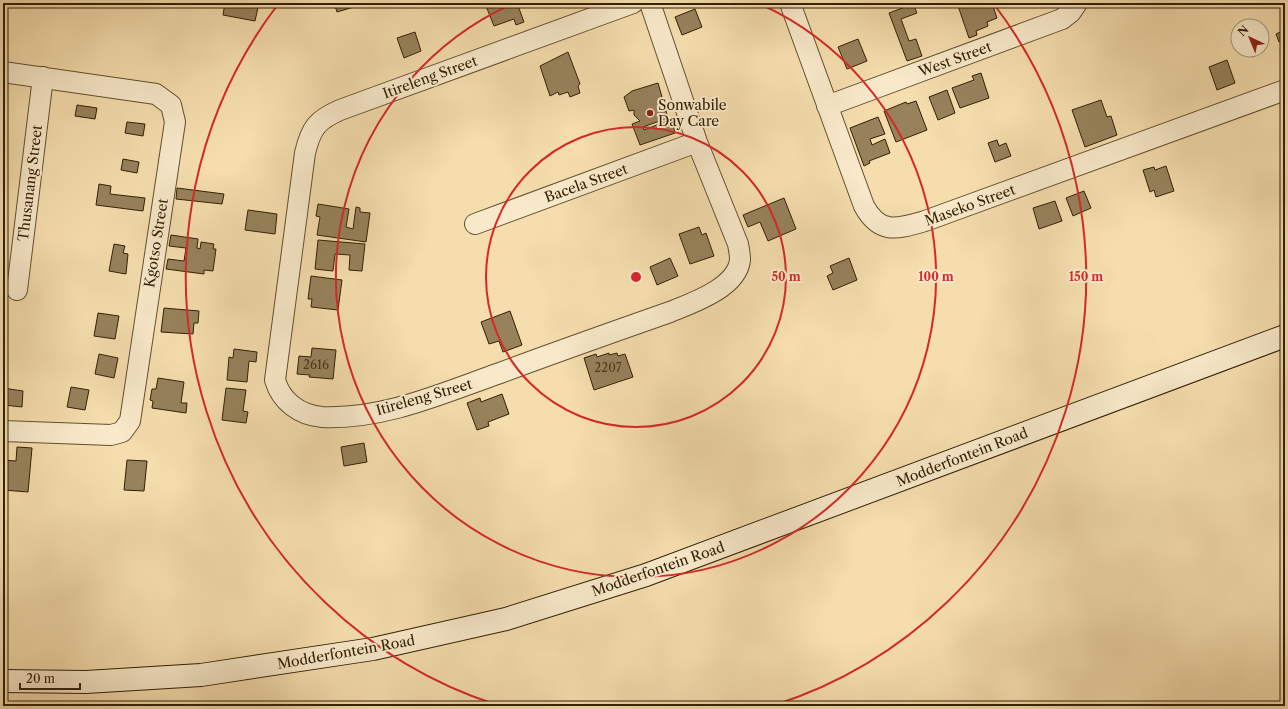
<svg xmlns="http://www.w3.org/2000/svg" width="1288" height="709" font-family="'Libre Caslon Text',serif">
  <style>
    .building { fill: #97825c; stroke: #322004 }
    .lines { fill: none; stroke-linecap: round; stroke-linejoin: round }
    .street-casing { stroke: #634f2e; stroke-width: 22 }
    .secondary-casing { stroke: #322004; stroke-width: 24 }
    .street { stroke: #f8e9ca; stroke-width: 20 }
    .secondary { stroke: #f8e9ca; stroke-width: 22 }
    .ring { fill: none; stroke: #d62828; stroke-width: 2 }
    .poi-dot { fill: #8f2418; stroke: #f8e9ca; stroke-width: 1.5 }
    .labels { text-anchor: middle; stroke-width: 4; stroke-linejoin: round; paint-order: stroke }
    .number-label { font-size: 12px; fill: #4b381a }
    .street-label { font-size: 14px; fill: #322004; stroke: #f8e9ca }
    .poi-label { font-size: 14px; fill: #322004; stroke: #f8e9ca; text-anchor: start }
    .centre { fill: #d62828; stroke: #f8e9ca; stroke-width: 2 }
    .ring-label { font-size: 12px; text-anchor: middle; font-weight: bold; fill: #d62828; stroke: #f8e9ca; stroke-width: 4; stroke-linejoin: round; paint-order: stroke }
  </style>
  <rect width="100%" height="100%" fill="#f5ddad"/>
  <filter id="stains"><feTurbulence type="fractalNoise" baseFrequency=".005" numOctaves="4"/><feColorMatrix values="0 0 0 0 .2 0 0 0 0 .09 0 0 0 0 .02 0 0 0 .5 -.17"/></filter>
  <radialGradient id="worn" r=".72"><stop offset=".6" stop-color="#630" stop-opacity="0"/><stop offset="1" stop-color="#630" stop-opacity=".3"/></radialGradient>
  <path class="building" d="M225 3H259L255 21 223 15Z
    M334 3H356L357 6 337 12Z
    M494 3H517L524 22 516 25 514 19 494 26 486 6Z
    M852 3H861L854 6Z
    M957 3H992L997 18 987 22 988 26 976 31 977 35 969 38Z
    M913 4 917 13 901 19 909 41 916 39 922 56 907 61 889 13Z
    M695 9 702 27 682 35 675 17Z
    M1285 30V42L1284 40 1279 42 1276 34Z
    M415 32 421 51 404 58 397 38Z
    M858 39 867 61 847 69 838 47Z
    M1285 48V61L1280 50Z
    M568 52 580 84 578 86 580 93 570 97 568 92 559 95 558 92 550 96 540 66Z
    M1227 60 1235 83 1217 90 1209 67Z
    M981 73 989 98 960 108 952 88 974 80 972 76Z
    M658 83 668 118 643 127 644 130 672 119 675 133 640 145 632 124 640 121 634 115V110L629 111 624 97 632 91Z
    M947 90 955 113 938 120 929 97Z
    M1101 100 1107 117 1111 116 1117 135 1085 147 1072 110Z
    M916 101 927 130 896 142 884 111 906 102 907 104Z
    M77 105 97 108 95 119 75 116Z
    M878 117 885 134 870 139 872 145 885 139 890 153 869 161 870 163 864 166 850 128Z
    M127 122 145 124 143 136 125 133Z
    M997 140 999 146 1006 143 1011 156 995 162 988 143Z
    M123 159 139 162 137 173 121 170Z
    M1166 166 1174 191 1156 197 1154 190 1150 192 1143 170 1154 167 1155 170Z
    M99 184 111 186 110 194 145 198 143 211 96 205Z
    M177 188 224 194 222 204 176 199Z
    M1084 191 1091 208 1073 216 1066 198Z
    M784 198 796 229 768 241 760 222 748 227 743 215Z
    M1055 201 1062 221 1039 229 1033 208Z
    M318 204 349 209 346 227 353 229 356 207 360 208V212L370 213 366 242 317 235 320 217 316 216Z
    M248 210 277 214 275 234 245 230Z
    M699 227 702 235 706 233 714 256 690 264 679 234Z
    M171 235 198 239 197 248 200 249 201 242 214 244 213 249H216L213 271 204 270V274L166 269 168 259 184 261 186 248 169 246Z
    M318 240 365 244 362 271 349 270 350 255 335 254 333 271 315 269Z
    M114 244 125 246 123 253 128 254 126 274 109 271Z
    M670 258 678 276 657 285 650 267Z
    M849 258 857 280 833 290 827 276 833 273 830 266Z
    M311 276 342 280 338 310 311 307 312 299H308Z
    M164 308 199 311 198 323H194L193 334 161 332Z
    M510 311 522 345 503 352 499 341 489 344 481 322Z
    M98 313 119 316 115 339 94 336Z
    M312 348 336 350 333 379 309 377 310 375 297 374 299 356 311 357Z
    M234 349 257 352 256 362 249 361 247 382 227 380 229 357 233 358Z
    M609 353V355L617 353 618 356 625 354 633 377 594 390 584 358 596 354 597 357Z
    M99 354 118 358 114 378 95 374Z
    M158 378 184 382 181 403H187L186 413 152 408 153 401 150 400 152 389H156Z
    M71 387 89 390 85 410 67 407Z
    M3 388 23 391 22 407 4 405 3 413Z
    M226 388 246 390 243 411 248 412 246 423 222 420Z
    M502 394 509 414 488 422 489 426 477 430 467 403 480 398 481 402Z
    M364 443 367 462 344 466 341 447Z
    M17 447 32 448 28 492 3 490V460L16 461Z
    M127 460 147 461 144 491 124 490Z"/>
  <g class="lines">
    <g class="street-casing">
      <path id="street" d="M633 3 340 110C317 120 311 128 305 153L275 380C281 401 299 415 322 417 383 420 443 393 500 373 556 352 613 332 670 312 692 303 737 288 740 260 740 255 739 249 738 244L697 142 650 3
        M790 3 864 206C880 235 897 229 925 221L1285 90
        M3 72 156 94 171 105 175 122 130 421 122 432 111 435 3 431
        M827 106 1062 19 1071 12 1077 3
        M475 224 697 142
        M17 290 43 77"/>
    </g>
    <g class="secondary-casing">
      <path id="secondary" d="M3 681 86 682 201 675 373 649 506 619 646 575 1285 336"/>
    </g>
    <use href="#street" class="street"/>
    <use href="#secondary" class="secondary"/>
  </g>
  <g class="ring">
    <circle cx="636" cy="277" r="150"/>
    <path d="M760 4A300 300 0 1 1 512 4"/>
    <path d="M497 705A450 450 0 0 1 279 3M993 3A450 450 0 0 1 775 705"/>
  </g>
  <circle class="poi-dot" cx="650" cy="113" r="4"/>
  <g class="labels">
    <g class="number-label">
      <text x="316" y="369">2616</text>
      <text x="608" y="372">2207</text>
    </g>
    <g class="street-label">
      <text transform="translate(955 59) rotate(-20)" y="5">West Street</text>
      <text transform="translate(430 77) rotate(-20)" y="5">Itireleng Street</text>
      <text transform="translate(30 183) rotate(-83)" y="5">Thusanang Street</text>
      <text transform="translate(586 183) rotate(-20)" y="5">Bacela Street</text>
      <text transform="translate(970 205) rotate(-20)" y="5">Maseko Street</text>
      <text transform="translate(156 243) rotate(-81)" y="5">Kgotso Street</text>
      <text transform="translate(424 397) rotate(-16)" y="5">Itireleng Street</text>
      <text transform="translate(962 457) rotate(-21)" y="5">Modderfontein Road</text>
      <text transform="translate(658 569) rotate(-19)" y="5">Modderfontein Road</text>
      <text transform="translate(346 652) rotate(-10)" y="5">Modderfontein Road</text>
    </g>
    <g class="poi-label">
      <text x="658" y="110">Sonwabile<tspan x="658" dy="16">Day Care</tspan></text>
    </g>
  </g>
  <circle cx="636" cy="277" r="6" class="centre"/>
  <g class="ring-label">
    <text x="786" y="281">50 m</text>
    <text x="936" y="281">100 m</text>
    <text x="1086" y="281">150 m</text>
  </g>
  <rect width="1288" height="709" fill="none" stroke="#f5ddad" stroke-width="16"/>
  <rect x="4" y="4" width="1280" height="701" fill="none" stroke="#322004" stroke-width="2"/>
  <rect x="8" y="8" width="1272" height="693" fill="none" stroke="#322004"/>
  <g transform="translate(1250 38) rotate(316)"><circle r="19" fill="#f8e9ca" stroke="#a9997b"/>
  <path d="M0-3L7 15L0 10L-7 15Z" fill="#8f2418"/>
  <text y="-6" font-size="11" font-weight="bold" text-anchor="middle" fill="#322004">N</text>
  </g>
  <path d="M20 683v6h60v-6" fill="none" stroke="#322004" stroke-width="2"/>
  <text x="26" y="683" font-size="12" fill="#322004" stroke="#f8e9ca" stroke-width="3" paint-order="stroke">20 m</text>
  <rect width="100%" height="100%" filter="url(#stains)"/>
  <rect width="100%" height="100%" fill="url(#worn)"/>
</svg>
